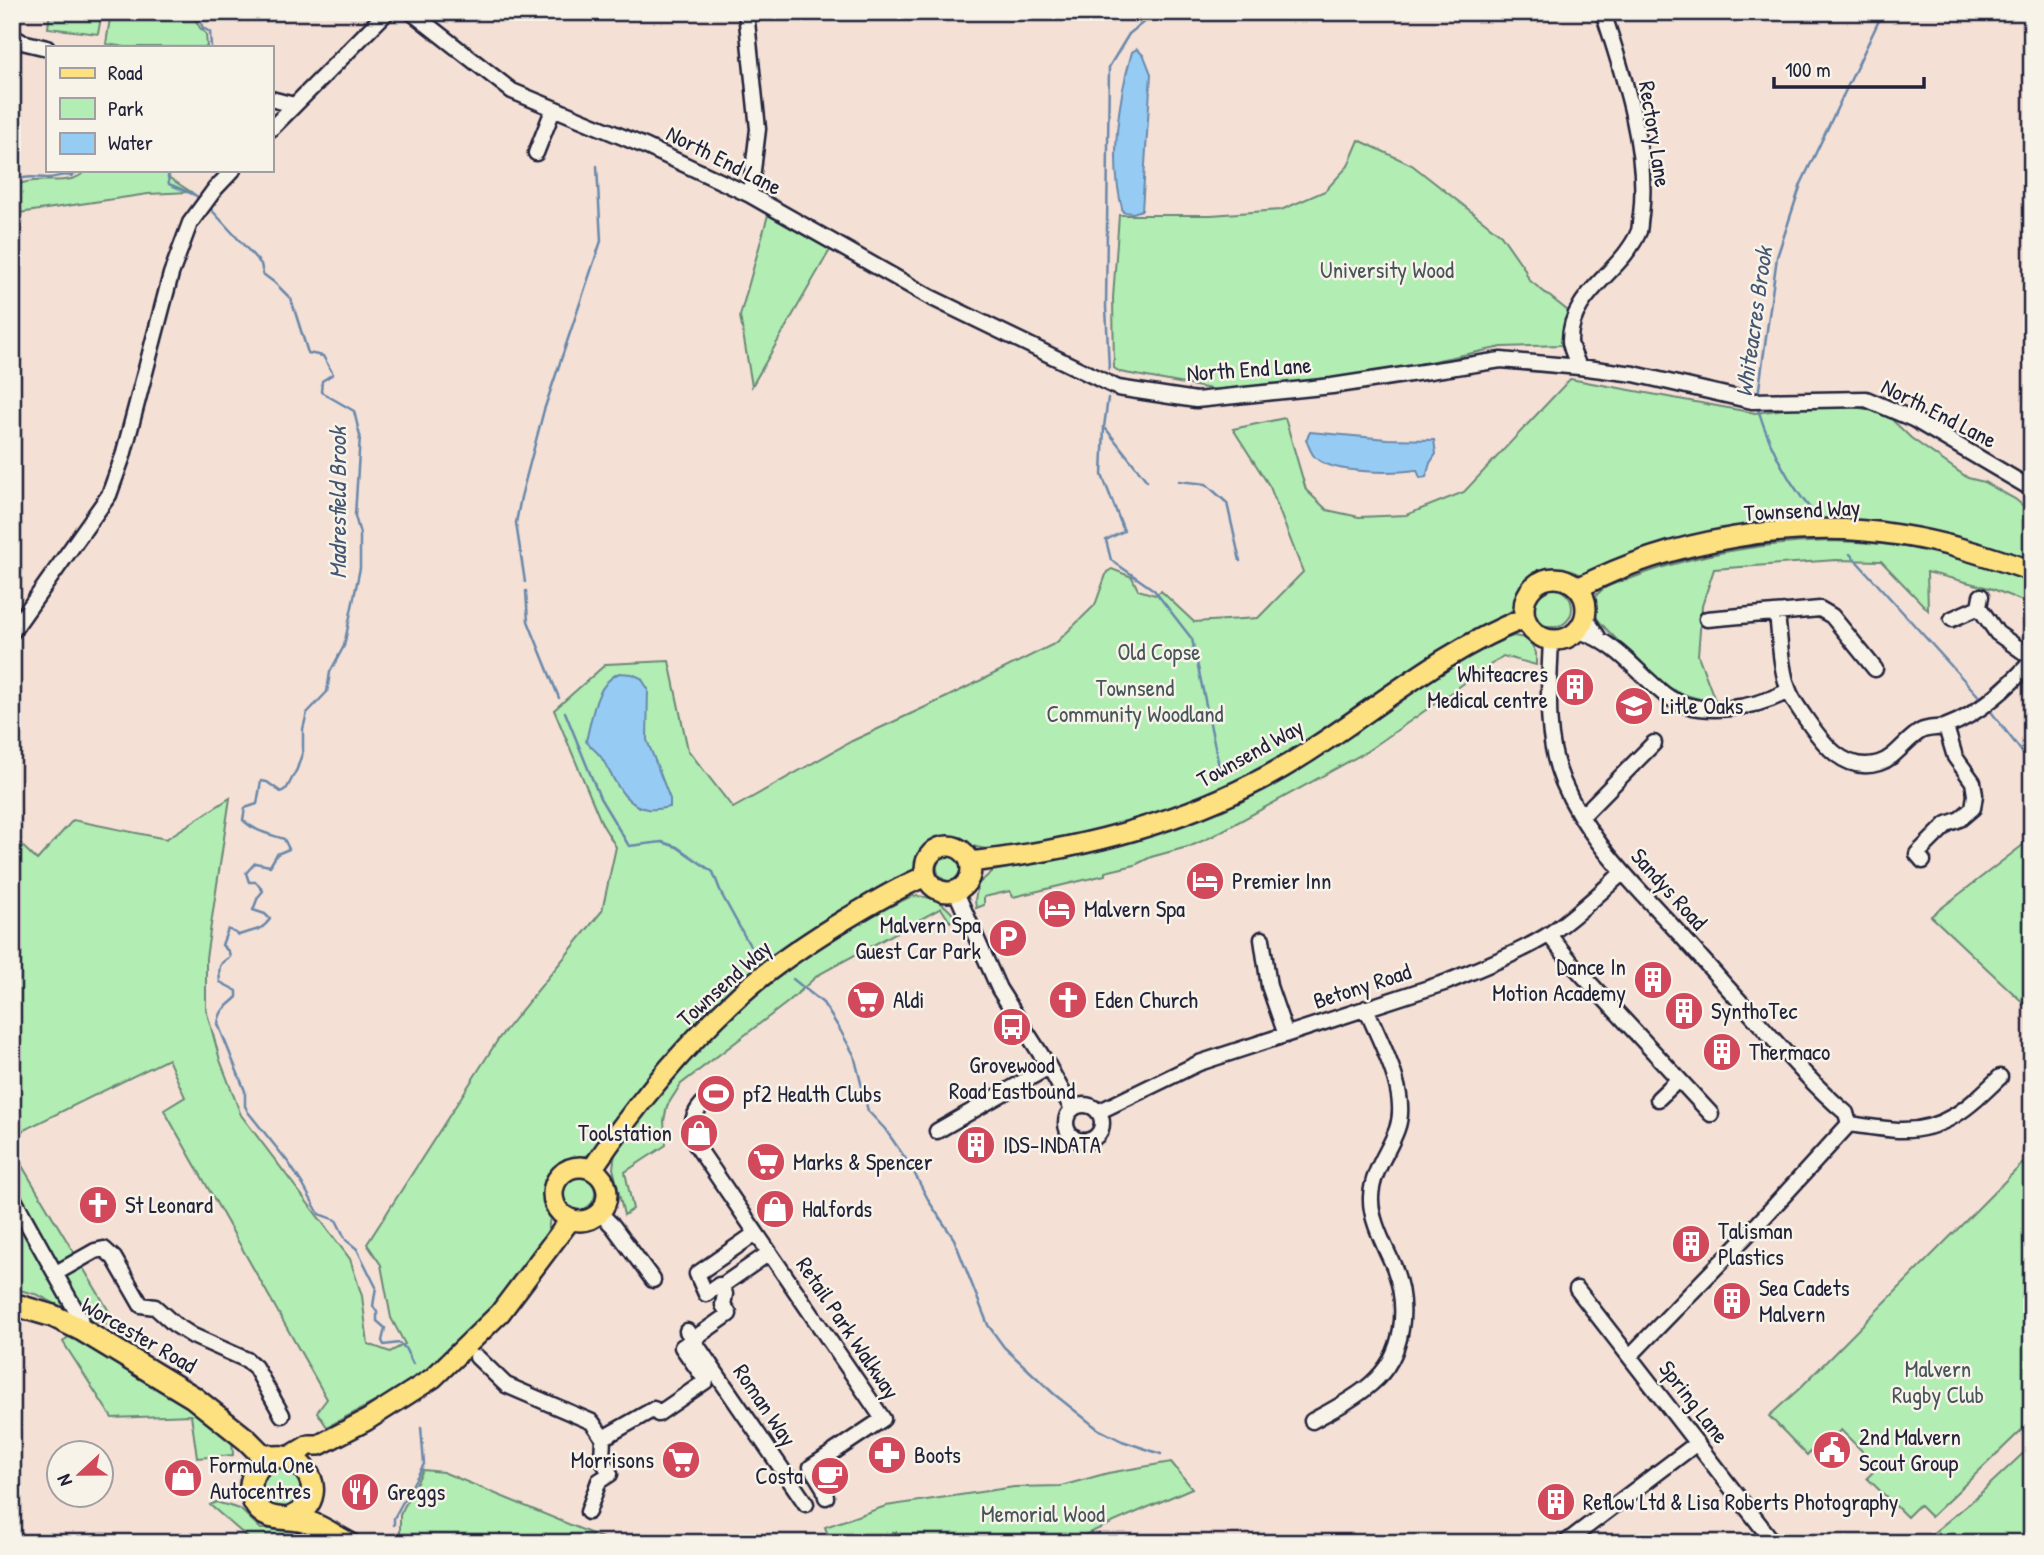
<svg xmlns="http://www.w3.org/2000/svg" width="2044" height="1555" font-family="'Patrick Hand',sans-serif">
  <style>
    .green { fill: #b2edb3; stroke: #6a8877; stroke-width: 2 }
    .water { fill: #96ccf4; stroke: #6888aa; stroke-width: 2 }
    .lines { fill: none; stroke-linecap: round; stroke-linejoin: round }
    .stream { stroke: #6888aa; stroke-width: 2.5 }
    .minor-casing { stroke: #22223b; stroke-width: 19 }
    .major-casing { stroke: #22223b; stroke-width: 24 }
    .highway-casing { stroke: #22223b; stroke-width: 26 }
    .minor { stroke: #f7f3e8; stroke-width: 14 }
    .major { stroke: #fde080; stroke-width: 19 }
    .highway { stroke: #fde080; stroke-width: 21 }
    .labels { text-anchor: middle; stroke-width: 5; stroke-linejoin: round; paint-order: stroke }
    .street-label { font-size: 23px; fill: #22223b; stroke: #f7f3e8 }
    .park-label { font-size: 23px; fill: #465559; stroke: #f7f3e8 }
    .poi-label { font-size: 23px; fill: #22223b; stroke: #f7f3e8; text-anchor: start }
    .water-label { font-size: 24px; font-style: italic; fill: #455572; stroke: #f7f3e8 }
  </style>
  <rect width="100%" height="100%" fill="#f5e0d6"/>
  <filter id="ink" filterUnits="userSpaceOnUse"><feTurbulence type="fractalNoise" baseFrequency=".0143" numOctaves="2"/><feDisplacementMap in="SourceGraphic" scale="14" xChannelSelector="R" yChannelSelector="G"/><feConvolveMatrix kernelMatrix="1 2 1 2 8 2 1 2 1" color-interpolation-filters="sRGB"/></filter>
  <g filter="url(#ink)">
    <path class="green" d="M50 12H102L98 34 48 28Z
      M111 12H191L200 28 206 34 207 47H125L106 44Z
      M1359 140 1412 165 1501 235 1524 268 1529 280 1568 311 1561 345 1502 347 1394 369 1276 389 1233 393 1120 372 1114 368 1113 298 1119 215H1211L1281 210 1325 191 1348 166Z
      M86 170H172L168 177 191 192 148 194 12 214V188C34 172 71 190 86 170Z
      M768 215 830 250 752 386 740 316Z
      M1570 379 1755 413 1808 406 1848 405 1886 414 1911 438 1968 478 1984 482 2015 499 2032 513V562L1938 532 1859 522 1800 519 1732 530 1601 571 1576 577 1546 574 1527 584 1515 607 1500 621C1457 647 1413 672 1371 698 1334 721 1300 747 1263 769 1233 787 1198 801 1165 812 1118 829 1046 847 997 850 978 851 959 838 941 842 926 846 918 868 906 877 860 911 807 936 760 968 707 1005 665 1056 626 1107 616 1120 609 1136 597 1148 584 1161 560 1162 552 1179 543 1197 555 1216 546 1235 541 1248 530 1259 522 1270 485 1321 440 1364 388 1398L384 1397 327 1427 317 1412 327 1399 164 1110 185 1097 168 1059 12 1136V836L37 860 73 820 166 839 230 798 206 958V1009L220 1060 241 1115 350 1259 362 1296 368 1344 390 1352 405 1344 391 1318 381 1265 367 1244 499 1038 602 911 616 847 602 824 554 710 606 664 669 661 688 750 733 808 852 741 947 697 1056 643 1095 605 1107 572 1112 569 1132 577 1138 590 1155 595 1161 591 1194 622 1258 618 1303 572 1270 487 1233 429 1285 418 1306 490 1327 510 1359 517 1406 515 1464 492Z
      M1830 541C1899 542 1968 555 2032 583V605L1993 589 1927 572 1928 610 1881 561 1836 560 1714 569 1702 606 1698 655 1716 703C1701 699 1679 695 1666 686 1648 673 1631 654 1615 638 1607 629 1591 617 1593 603 1596 587 1619 582 1632 578 1696 553 1761 543 1830 541Z
      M1534 608a19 19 0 1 1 38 0a19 19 0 1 1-38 0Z
      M1514 636 1529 639 1536 653V665L1503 656 1366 752 1211 837 1191 846 1151 857 1135 865 1105 872V875L1013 897 1010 891 984 897V905L976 908 975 900 978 884 993 871 1107 849 1204 817 1248 798 1306 763 1417 688 1463 659 1498 641Z
      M2032 838V1011L1931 916Z
      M937 868a13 13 0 1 1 26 0a13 13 0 1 1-26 0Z
      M912 896C932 896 943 901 955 917L950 922 941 908 818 975 788 1002 681 1084 667 1106 664 1121 666 1145 625 1172 633 1209 624 1215 613 1168 615 1153C639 1120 663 1085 691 1056 754 989 829 934 912 896Z
      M12 1149 119 1328 77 1315 38 1295 12 1288Z
      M2032 1154V1420L1931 1517 1919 1505 1907 1517 1867 1478 1878 1467 1841 1430 1831 1438 1827 1434 1807 1455 1769 1416 1800 1388Z
      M561 1193a17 17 0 1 1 34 0a17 17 0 1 1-34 0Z
      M69 1336 196 1407 232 1437 233 1455 197 1458 191 1415 112 1418 63 1342Z
      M2032 1445V1543H1921L1971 1502Z
      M1171 1462 1192 1488 1066 1543H901L896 1532 866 1543H831L825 1527 886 1506 1014 1487 1061 1486 1108 1473Z
      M279 1464 300 1476C305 1497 300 1506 279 1512L258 1499V1475Z
      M423 1470 443 1472 614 1543H400V1515Z
      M216 1502 240 1509 261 1529 300 1528 326 1543H254L210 1505Z"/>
    <path class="water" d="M1137 49 1144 56 1151 74 1142 210 1133 213 1123 212C1109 163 1118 100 1132 52Z
      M1310 432 1387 439 1434 440 1436 454 1430 463 1426 477 1420 478 1417 470C1394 473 1336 474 1317 459 1311 455 1309 446 1306 440Z
      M619 673 632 674 641 678 648 689 647 740 670 799V807C663 808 654 810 647 809 622 805 613 775 601 757 597 751 590 747 586 741 592 718 595 684 619 673Z"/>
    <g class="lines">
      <path class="stream" d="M196 12 203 28 210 32 211 47
        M173 170 168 176 169 184 195 195 200 199
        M12 184C23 174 34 178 47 178 57 178 62 173 71 176L81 170
        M208 206 261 264 263 274 275 283 291 299 308 353 323 356 333 374 322 381 321 392 354 411 360 436 355 516 360 534V568L344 646 330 672 327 692 307 713 303 729V751L297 769 287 788 281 792 267 782 261 781 257 804 245 808 243 820C255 832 270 834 284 839L289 849 277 854 270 866 255 863 246 873 249 882H256L263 891 258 897 253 910 265 914 270 919C260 933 254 929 239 935L228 929 222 945 229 952 230 957C217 964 219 969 220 982L237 991V997C227 1007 220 1008 218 1024L245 1091V1106L248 1112 288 1162 303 1185 319 1214 336 1220 346 1240 357 1249 376 1287 373 1306 377 1312V1321L385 1328 382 1341 384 1345 399 1343 405 1348 413 1364
        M1109 369 1106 307 1109 67 1129 34 1156 12
        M1758 396 1777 257 1801 184 1883 12
        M1108 398 1104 427 1102 475 1124 531 1106 540 1111 560 1154 590 1192 639 1219 766
        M1757 406C1769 446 1789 484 1816 516
        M1106 429 1147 481
        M1179 481 1206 484 1227 503 1240 561
        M1850 554 1983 701
        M525 582 516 523 521 497 544 410 601 241 597 166
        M526 591 528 621 559 698
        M1989 709 2032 765
        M565 712 600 798 629 846 662 842 677 847 713 872 722 895 750 946
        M793 979 823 1003 839 1028 854 1055 868 1111 885 1129 910 1165 930 1203 954 1239 988 1325 1004 1347 1054 1394 1098 1429 1122 1441 1161 1454
        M394 1525V1518L424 1464 421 1427"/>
      <g class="minor-casing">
        <path id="minor" d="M411 12 512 91 647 147 750 195 930 297 1118 388 1196 400 1332 386 1501 360 1579 367 1634 374 1752 401 1866 399 1913 419 2032 489
          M746 12 758 129 750 195
          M12 36 22 42 47 48
          M271 99 294 105
          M271 129 387 12
          M536 153 553 110
          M1579 367C1576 359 1571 350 1570 342 1569 293 1622 273 1639 231 1640 227 1640 220 1641 215 1649 150 1623 74 1603 12
          M1981 596 1979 607 1997 633 2032 658
          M1777 614C1780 638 1780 665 1788 688 1791 698 1798 707 1804 716 1821 741 1844 774 1879 763 1897 757 1905 740 1921 731 1929 727 1939 729 1947 726 1980 714 2009 686 2032 661
          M1585 617 1598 637
          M1707 619 1820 609 1832 616 1875 669
          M1952 619 1979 607
          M1578 631C1618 643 1633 669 1664 694 1696 719 1755 709 1788 691
          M12 632 109 495 123 456 171 274 190 223 215 189 233 170
          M1551 640C1549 688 1544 737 1563 782 1585 834 1624 874 1661 914 1683 937 1704 961 1725 985 1763 1026 1804 1078 1846 1113L1849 1124
          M1578 810 1586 812 1654 743
          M1923 861 1917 854 1947 824 1960 819 1973 808 1975 795 1973 782 1955 757 1946 727
          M956 892 999 989 1049 1067 1072 1109
          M1549 935 1575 967 1711 1114
          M1262 939 1269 986 1286 1035
          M710 1097C693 1110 688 1125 696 1145L883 1419 811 1467 824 1488 826 1497
          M1658 1099 1678 1080
          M1066 1123a18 18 0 1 1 36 0a18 18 0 1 1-36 0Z
          M1098 1112 1199 1063 1447 982C1480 968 1522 952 1551 933 1577 915 1599 894 1622 873
          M1849 1124C1865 1126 1882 1129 1898 1130 1944 1132 1969 1107 2000 1077
          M937 1131 1049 1067
          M12 1196 80 1318 82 1330
          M600 1213 613 1226 653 1280
          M56 1273 95 1251 104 1249 114 1258 141 1305 155 1307 174 1324 193 1336 247 1360 255 1367 282 1415
          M720 1287 769 1253
          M1577 1289 1774 1543
          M687 1331 806 1504
          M1630 1356 1756 1226 1849 1124
          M477 1357 506 1385 592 1422 603 1438 602 1459 610 1474 599 1481 588 1512
          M1312 1421C1332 1410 1354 1399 1371 1384 1405 1355 1409 1307 1394 1267 1385 1246 1370 1220 1371 1197 1372 1171 1389 1152 1397 1129 1410 1093 1380 1042 1366 1008
          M603 1438 654 1409 658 1414 706 1381 682 1347 729 1314 723 1305 725 1294 719 1285 706 1294 697 1274 756 1233
          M1565 1543 1697 1443"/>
      </g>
      <g class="major-casing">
        <path id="major" d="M1524 609a31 31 0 1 1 62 0a31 31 0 1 1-62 0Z
          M1578 588C1670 540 1796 518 1899 535 1945 542 1988 556 2032 571
          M925 869a23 23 0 1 1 46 0a23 23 0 1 1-46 0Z
          M970 862C1079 850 1187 823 1282 768 1366 719 1432 655 1525 618
          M553 1194a27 27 0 1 1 54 0a27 27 0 1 1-54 0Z
          M592 1169C634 1107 686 1044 741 994 773 965 810 941 846 919 873 903 897 888 926 876
          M287 1458 309 1445H319L367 1420 433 1378 500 1313 570 1220"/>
      </g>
      <g class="highway-casing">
        <path id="highway" d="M12 1304 53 1316 82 1330 193 1397 247 1440 260 1453 274 1458
          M291 1518C345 1491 283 1429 256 1471 250 1480 249 1492 254 1502 266 1526 290 1514 310 1523 324 1528 336 1537 348 1543"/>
      </g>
      <use href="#minor" class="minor"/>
      <use href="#major" class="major"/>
      <use href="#highway" class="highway"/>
    </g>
  </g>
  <defs>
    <g id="building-disc" transform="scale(2.0125)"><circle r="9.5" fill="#d1495b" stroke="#f7f3e8"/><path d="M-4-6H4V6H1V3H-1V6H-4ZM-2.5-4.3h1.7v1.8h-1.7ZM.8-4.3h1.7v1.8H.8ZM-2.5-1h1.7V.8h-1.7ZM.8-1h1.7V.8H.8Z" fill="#fff"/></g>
    <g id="school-disc" transform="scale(2.0125)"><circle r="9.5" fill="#d1495b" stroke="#f7f3e8"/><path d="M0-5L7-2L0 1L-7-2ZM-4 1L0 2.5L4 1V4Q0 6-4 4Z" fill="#fff"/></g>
    <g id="hotel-disc" transform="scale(2.0125)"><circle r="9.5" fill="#d1495b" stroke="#f7f3e8"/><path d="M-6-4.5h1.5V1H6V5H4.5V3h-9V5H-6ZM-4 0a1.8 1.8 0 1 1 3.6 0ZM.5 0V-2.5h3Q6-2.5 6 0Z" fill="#fff"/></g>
    <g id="parking-disc" transform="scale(2.0125)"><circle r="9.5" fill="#d1495b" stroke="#f7f3e8"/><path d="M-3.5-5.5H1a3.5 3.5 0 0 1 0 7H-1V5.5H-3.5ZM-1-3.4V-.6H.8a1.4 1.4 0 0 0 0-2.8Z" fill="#fff"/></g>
    <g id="supermarket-disc" transform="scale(2.0125)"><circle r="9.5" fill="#d1495b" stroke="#f7f3e8"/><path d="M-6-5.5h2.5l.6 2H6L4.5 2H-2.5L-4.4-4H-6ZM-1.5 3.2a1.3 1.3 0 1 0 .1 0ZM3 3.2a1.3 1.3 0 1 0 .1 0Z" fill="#fff"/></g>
    <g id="church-disc" transform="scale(2.0125)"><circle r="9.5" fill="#d1495b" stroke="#f7f3e8"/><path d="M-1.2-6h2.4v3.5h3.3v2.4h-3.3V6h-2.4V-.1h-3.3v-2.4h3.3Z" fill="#fff"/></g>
    <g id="bus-disc" transform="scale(2.0125)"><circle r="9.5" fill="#d1495b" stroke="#f7f3e8"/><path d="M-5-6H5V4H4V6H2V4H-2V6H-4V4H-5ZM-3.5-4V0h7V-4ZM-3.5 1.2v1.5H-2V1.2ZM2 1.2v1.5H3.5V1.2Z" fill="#fff"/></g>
    <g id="stadium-disc" transform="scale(2.0125)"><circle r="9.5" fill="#d1495b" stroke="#f7f3e8"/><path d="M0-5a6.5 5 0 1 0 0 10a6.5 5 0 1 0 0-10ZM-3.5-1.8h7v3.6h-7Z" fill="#fff"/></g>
    <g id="shop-disc" transform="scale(2.0125)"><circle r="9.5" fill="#d1495b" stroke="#f7f3e8"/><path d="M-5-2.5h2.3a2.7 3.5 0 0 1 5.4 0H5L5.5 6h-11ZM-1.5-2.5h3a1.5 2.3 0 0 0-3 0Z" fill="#fff"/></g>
    <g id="civic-disc" transform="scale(2.0125)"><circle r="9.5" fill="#d1495b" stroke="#f7f3e8"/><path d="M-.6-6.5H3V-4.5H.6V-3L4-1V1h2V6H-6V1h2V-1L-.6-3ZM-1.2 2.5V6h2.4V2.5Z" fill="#fff"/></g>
    <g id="pharmacy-disc" transform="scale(2.0125)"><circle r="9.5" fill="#d1495b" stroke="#f7f3e8"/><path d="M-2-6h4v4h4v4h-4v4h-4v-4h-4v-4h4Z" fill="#fff"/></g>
    <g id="cafe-disc" transform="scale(2.0125)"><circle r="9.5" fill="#d1495b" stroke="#f7f3e8"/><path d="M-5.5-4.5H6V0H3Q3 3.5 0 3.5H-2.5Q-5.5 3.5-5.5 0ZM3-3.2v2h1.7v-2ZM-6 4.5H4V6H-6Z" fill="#fff"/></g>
    <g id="restaurant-disc" transform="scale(2.0125)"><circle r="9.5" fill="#d1495b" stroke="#f7f3e8"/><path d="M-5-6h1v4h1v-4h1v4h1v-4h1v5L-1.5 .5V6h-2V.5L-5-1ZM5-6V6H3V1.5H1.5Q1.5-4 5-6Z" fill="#fff"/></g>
  </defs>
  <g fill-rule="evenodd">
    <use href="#building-disc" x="1575" y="687"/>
    <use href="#school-disc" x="1634" y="706"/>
    <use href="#hotel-disc" x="1205" y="881"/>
    <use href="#hotel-disc" x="1057" y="909"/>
    <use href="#parking-disc" x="1008" y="938"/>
    <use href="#building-disc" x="1653" y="980"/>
    <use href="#supermarket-disc" x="866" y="1000"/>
    <use href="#church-disc" x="1068" y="1000"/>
    <use href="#building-disc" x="1684" y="1011"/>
    <use href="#bus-disc" x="1012" y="1027"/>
    <use href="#building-disc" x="1722" y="1052"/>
    <use href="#stadium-disc" x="716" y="1094"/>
    <use href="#shop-disc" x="699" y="1133"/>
    <use href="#building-disc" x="976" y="1145"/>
    <use href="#supermarket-disc" x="766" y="1162"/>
    <use href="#church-disc" x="98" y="1205"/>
    <use href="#shop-disc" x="775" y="1209"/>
    <use href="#building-disc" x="1691" y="1244"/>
    <use href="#building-disc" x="1732" y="1301"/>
    <use href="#civic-disc" x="1832" y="1450"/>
    <use href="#pharmacy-disc" x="887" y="1455"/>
    <use href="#supermarket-disc" x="681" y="1460"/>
    <use href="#cafe-disc" x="830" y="1476"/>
    <use href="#shop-disc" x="183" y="1478"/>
    <use href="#restaurant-disc" x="360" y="1492"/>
    <use href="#building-disc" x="1556" y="1502"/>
  </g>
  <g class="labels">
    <g class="street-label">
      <text transform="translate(1655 134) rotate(81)" y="8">Rectory Lane</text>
      <text transform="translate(724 160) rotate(27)" y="8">North End Lane</text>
      <text transform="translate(1249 369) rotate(-4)" y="8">North End Lane</text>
      <text transform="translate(1939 413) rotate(27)" y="8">North End Lane</text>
      <text transform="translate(1802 510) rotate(-3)" y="8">Townsend Way</text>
      <text transform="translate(1250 753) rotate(-29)" y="8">Townsend Way</text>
      <text transform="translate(1669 889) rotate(48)" y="8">Sandys Road</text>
      <text transform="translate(724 983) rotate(-42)" y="8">Townsend Way</text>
      <text transform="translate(1362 986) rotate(-18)" y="8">Betony Road</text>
      <text transform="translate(848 1328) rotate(56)" y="8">Retail Park Walkway</text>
      <text transform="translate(139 1335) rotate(30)" y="8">Worcester Road</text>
      <text transform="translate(1694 1402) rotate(52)" y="8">Spring Lane</text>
      <text transform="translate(765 1405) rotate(56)" y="8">Roman Way</text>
    </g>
    <g class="park-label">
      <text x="1387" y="278">University Wood</text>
      <text x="1159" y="660">Old Copse</text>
      <text x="1135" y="696">Townsend<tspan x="1135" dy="26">Community Woodland</tspan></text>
      <text x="1938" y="1377">Malvern<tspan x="1938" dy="26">Rugby Club</tspan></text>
      <text x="1043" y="1522">Memorial Wood</text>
    </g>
    <g class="poi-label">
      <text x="1548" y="682" text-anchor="end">Whiteacres<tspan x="1548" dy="26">Medical centre</tspan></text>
      <text x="1661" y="714">Litle Oaks</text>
      <text x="1232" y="889">Premier Inn</text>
      <text x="1084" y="917">Malvern Spa</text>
      <text x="981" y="933" text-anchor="end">Malvern Spa<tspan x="981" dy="26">Guest Car Park</tspan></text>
      <text x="1626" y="975" text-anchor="end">Dance In<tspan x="1626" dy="26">Motion Academy</tspan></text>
      <text x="893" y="1008">Aldi</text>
      <text x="1095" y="1008">Eden Church</text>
      <text x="1711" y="1019">SynthoTec</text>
      <text x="1749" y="1060">Thermaco</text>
      <text x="1012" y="1073" text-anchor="middle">Grovewood<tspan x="1012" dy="26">Road Eastbound</tspan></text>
      <text x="743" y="1102">pf2 Health Clubs</text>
      <text x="672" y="1141" text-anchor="end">Toolstation</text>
      <text x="1003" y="1153">IDS-INDATA</text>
      <text x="793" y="1170">Marks &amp; Spencer</text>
      <text x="125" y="1213">St Leonard</text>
      <text x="802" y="1217">Halfords</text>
      <text x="1718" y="1239">Talisman<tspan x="1718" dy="26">Plastics</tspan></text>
      <text x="1759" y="1296">Sea Cadets<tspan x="1759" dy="26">Malvern</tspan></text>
      <text x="1859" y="1445">2nd Malvern<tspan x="1859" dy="26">Scout Group</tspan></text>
      <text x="914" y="1463">Boots</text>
      <text x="654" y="1468" text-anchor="end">Morrisons</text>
      <text x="210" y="1473">Formula One<tspan x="210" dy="26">Autocentres</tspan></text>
      <text x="803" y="1484" text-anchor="end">Costa</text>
      <text x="387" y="1500">Greggs</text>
      <text x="1583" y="1510">Reflow Ltd &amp; Lisa Roberts Photography</text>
    </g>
    <g class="water-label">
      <text transform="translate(1754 322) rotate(-82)" y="8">Whiteacres Brook</text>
      <text transform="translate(338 503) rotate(-90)" y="8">Madresfield Brook</text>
    </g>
  </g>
  <rect width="2044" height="1555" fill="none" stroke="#f7f3e8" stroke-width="42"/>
  <rect x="21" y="21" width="2002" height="1513" fill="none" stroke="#22223b" stroke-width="2.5" filter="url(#ink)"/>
  <rect x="46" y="46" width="228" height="126" fill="#f7f3e8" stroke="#a29fa3" stroke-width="2"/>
  <rect x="60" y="68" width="35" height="10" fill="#fde080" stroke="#a29fa3" stroke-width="2"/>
  <text x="108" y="80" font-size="21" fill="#22223b">Road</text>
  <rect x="60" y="98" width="35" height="21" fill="#b2edb3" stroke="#a29fa3" stroke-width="2"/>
  <text x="108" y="116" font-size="21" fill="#22223b">Park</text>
  <rect x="60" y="133" width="35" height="21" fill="#96ccf4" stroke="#a29fa3" stroke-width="2"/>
  <text x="108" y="150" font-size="21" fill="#22223b">Water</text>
  <g transform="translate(80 1474) rotate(248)"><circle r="33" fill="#f7f3e8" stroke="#a29fa3" stroke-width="2"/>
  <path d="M0-5L12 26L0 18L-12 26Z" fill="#d1495b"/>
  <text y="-10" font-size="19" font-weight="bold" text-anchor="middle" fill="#22223b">N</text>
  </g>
  <path d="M1774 77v10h150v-10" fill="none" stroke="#22223b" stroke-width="3.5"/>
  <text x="1785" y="77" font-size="21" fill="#22223b" stroke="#f7f3e8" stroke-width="5" paint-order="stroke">100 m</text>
</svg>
